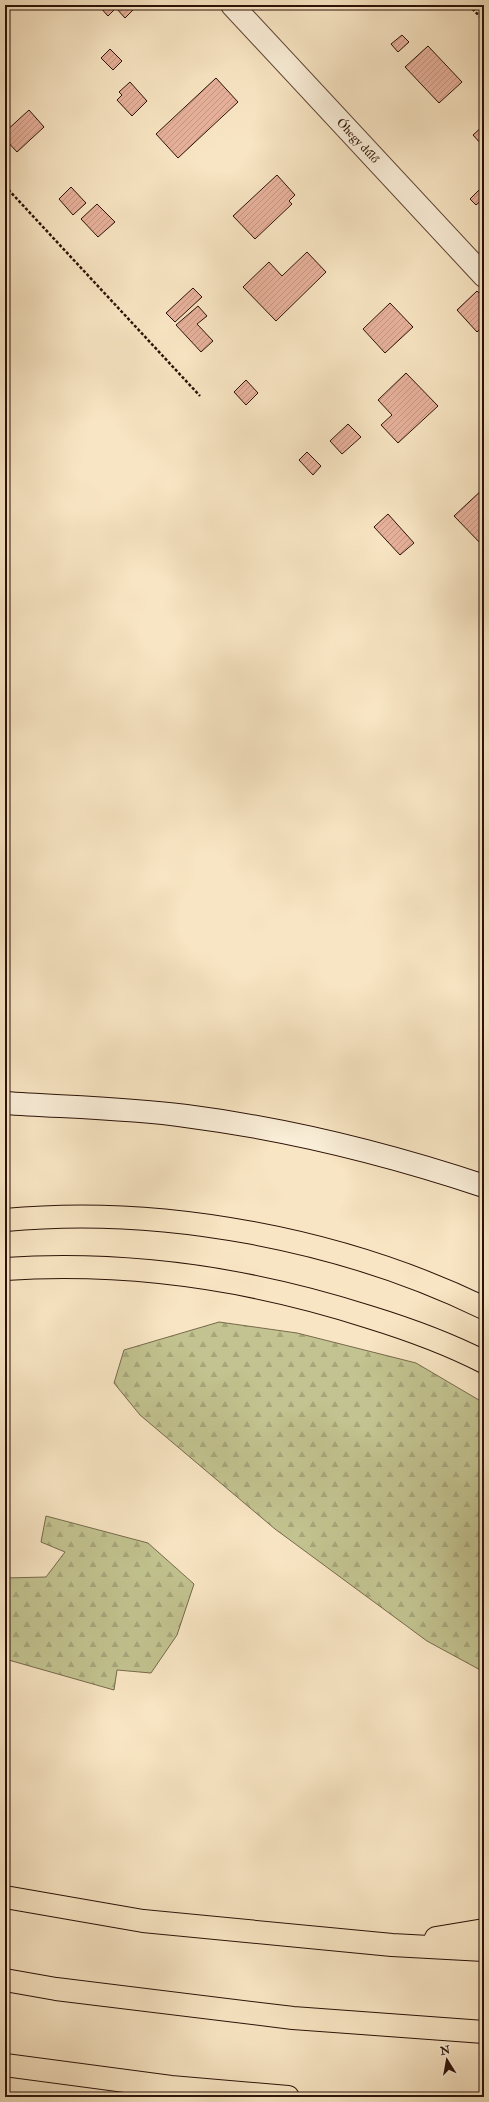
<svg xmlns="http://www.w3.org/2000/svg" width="489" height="2102" font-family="'IM FELL Double Pica',serif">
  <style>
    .forest { fill: url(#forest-firs); stroke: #776a4c }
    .building { fill: url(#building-hatch); stroke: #2c1107 }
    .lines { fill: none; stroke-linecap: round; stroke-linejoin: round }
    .street-casing { stroke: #5f4636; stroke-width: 24 }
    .secondary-casing { stroke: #2c1107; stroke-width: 24 }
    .highway-casing { stroke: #2c1107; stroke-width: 24 }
    .path { stroke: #2c1107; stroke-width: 2.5; stroke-dasharray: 3 2; stroke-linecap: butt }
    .street { stroke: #faeed8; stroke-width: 22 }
    .secondary { stroke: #faeed8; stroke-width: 22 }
    .highway { stroke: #f8e5c3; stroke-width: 22 }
    .labels { text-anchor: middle; stroke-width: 4; stroke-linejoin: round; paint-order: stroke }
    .street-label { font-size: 12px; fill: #2c1107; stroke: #faeed8 }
  </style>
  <defs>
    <pattern id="forest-firs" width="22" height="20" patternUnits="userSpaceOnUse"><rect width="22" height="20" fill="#c2c390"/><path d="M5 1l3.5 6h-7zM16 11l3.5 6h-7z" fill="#a7a67b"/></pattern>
    <pattern id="building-hatch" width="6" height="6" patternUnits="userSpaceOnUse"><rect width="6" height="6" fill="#e7b19b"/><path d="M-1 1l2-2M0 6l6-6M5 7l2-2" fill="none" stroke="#c69784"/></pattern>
  </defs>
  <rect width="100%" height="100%" fill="#f8e5c3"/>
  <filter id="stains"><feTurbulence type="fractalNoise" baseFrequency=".005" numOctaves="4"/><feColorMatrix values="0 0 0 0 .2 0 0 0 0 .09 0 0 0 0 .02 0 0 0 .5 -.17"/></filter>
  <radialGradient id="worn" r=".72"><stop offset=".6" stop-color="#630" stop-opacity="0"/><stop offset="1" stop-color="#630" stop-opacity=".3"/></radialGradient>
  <path class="forest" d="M219 1322 297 1333 416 1363 484 1403V1672L427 1641 275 1529 140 1415 114 1383 124 1350Z
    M46 1516 148 1543 194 1584 177 1635 151 1673 117 1670 114 1690 5 1659V1578L46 1577 65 1552 41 1542Z"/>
  <path class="building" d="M98 5H138L125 18 116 8 108 16Z
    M402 35 409 42 398 52 391 44Z
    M428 46 462 82 439 103 405 67Z
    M110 49 122 61 113 70 101 58Z
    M216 78 238 102 178 158 156 134Z
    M130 82 147 101 132 116 117 100 122 95 119 92Z
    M29 110 44 127 17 152 5 139V132Z
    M484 125V144L482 145 473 135Z
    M277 175 295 195 289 201 292 204 255 239 233 216Z
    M71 187 86 203 73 215 59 199Z
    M479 190 484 195V198L476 205 470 199Z
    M97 204 115 222 98 237 81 219Z
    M307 252 326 272 276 321 243 287 269 262 282 276Z
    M193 288 202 297 175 322 166 313Z
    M477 291 484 298V325L477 332 457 310Z
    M390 303 413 327 385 353 363 329Z
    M198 306 207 316 197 324 213 341 201 352 176 325Z
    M406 373 438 406 398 443 381 425 392 415 378 400Z
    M246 380 258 393 246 405 234 392Z
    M348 424 361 437 342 454 330 441Z
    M307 452 321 466 313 475 299 460Z
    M484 488V547L454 516Z
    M388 514 414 543 400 555 374 527Z"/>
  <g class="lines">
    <g class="street-casing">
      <g id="street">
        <path id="s1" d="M232 5 484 276"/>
      </g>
    </g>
    <g class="secondary-casing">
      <path id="secondary" d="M5 1103C64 1107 128 1108 186 1116 287 1129 388 1154 484 1186"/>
    </g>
    <g class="highway-casing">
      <path id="highway" d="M5 1220C162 1205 342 1239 484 1308
        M5 1269C128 1261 251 1279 369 1317 408 1329 447 1343 484 1362
        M5 1897 143 1921 392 1945 484 1950
        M436 1938 484 1930
        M5 1980 56 1989 293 2018 484 2032
        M5 2065 171 2087 288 2097"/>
    </g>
    <path class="path" d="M469 5 484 21
      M5 186 200 396"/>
    <use href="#street" class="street"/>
    <use href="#secondary" class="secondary"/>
    <use href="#highway" class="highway"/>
  </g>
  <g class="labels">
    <g class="street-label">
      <text dy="4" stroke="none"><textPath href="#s1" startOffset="185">Óhegy dűlő</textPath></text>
    </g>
  </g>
  <rect width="489" height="2102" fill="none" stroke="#f8e5c3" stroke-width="20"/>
  <rect x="6" y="6" width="477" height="2090" fill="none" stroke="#2c1107" stroke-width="2"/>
  <rect x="10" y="10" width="469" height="2082" fill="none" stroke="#2c1107"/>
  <g transform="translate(447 2060) rotate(349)" stroke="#faeed8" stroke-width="3" paint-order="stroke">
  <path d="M0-3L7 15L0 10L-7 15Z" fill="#2c1107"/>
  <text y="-6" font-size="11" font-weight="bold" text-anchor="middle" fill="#2c1107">N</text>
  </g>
  <rect width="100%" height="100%" filter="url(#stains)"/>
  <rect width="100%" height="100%" fill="url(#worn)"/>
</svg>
